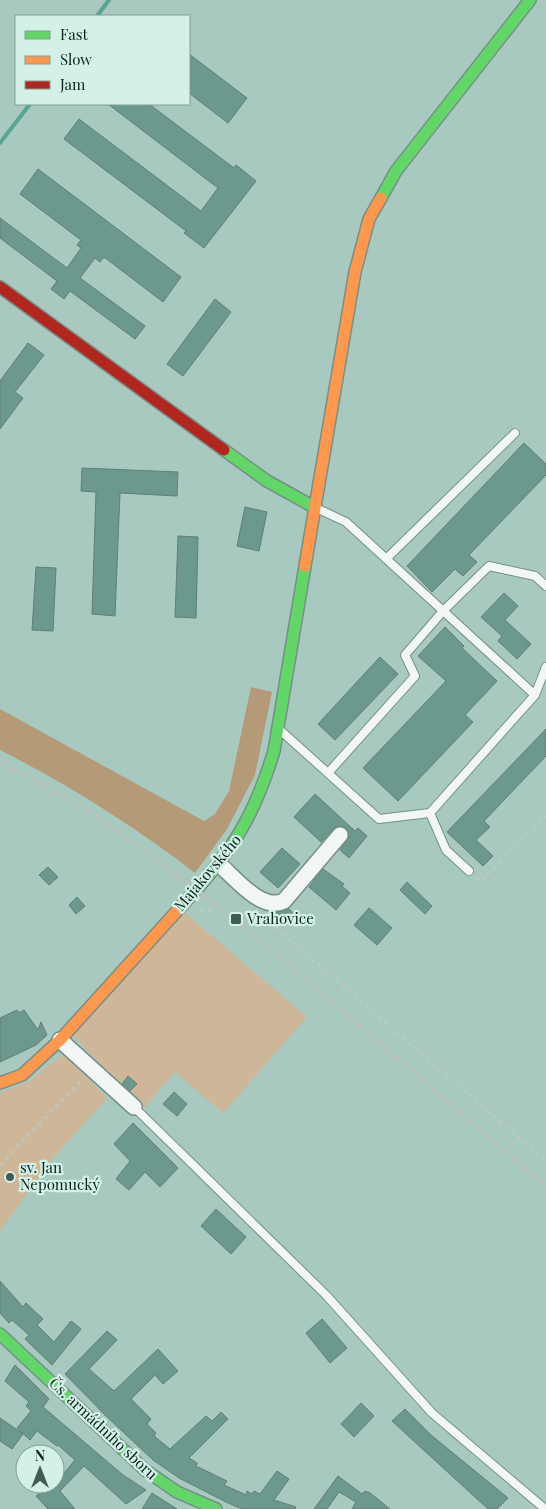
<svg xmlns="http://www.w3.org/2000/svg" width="546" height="1509" font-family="'Playfair Display',serif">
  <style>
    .green { fill: #ceb698 }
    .forest { fill: #b59a78 }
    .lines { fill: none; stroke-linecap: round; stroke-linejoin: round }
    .stream { stroke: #59a592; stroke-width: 4 }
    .building { fill: #6c998e; stroke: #627d75 }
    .lane-casing { stroke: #759088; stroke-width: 10 }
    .street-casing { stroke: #759088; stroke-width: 18 }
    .fast-casing { stroke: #759088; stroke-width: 14 }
    .slow-casing { stroke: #759088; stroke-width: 14 }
    .jam-casing { stroke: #759088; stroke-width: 14 }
    .path { stroke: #bdc7c4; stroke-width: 2.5; stroke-dasharray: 4 4; stroke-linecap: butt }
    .lane { stroke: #f2f7f5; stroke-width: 8 }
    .street { stroke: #f2f7f5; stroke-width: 15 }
    .fast { stroke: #63d668; stroke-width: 11 }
    .slow { stroke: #ff974d; stroke-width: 11 }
    .jam { stroke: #b3261e; stroke-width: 11 }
    .rail { stroke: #b6c0bc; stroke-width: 4; stroke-dasharray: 8 4; stroke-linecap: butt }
    .poi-dot { fill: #415c54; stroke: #d3f1e7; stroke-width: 2 }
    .labels { text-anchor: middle; stroke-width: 4.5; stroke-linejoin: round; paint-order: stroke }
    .street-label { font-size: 15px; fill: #09221b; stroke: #d3f1e7 }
    .poi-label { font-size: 15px; fill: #09221b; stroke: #d3f1e7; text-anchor: start }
  </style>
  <rect width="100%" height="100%" fill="#a8c9bf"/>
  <path class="green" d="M185 913 307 1017 223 1113 175 1072 145 1107 120 1086 73 1035Z
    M60 1056 67 1057 107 1098 53 1158 0 1231V1093L29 1082Z"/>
  <path class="forest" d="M251 687 272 692 255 775 227 829 195 873C134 826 69 785 0 750V709L204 821 215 814 229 791Z"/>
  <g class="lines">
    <path class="stream" d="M97 16 109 0
      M0 143 30 104"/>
  </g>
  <path class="building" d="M189 54 247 98 228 123 189 93Z
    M108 104H149L234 168 236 165 256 181 204 248 184 233 186 231 64 139 79 119 201 211 218 188Z
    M38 169 181 277 163 302 104 257 100 262 95 258 80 278 145 326 135 339 70 291 64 299 51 289 57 281 0 238V218L67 268 81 248 77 245 81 240 20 194Z
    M215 299 231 312 183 376 167 364Z
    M28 343 44 355 15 392 23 398 0 429V381Z
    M524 443 546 464V475L469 555 477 562 463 576 455 569 432 592 407 566Z
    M82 468 178 472 177 496 120 493 115 616 92 614 96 492 81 491Z
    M245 507 267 512 259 551 237 546Z
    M178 536 198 537 196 618 175 617Z
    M36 567 56 568 53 631 32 630Z
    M504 593 518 606 505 620 531 644 517 659 498 641 502 636 481 617Z
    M445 627 464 646 462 648 497 681 465 715 473 722 398 801 363 768 446 681 418 656Z
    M380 657 398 674 335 740 318 724Z
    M546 729V756L484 821 490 827 476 840 493 856 483 866 447 832Z
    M315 794 355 831 358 828 367 836 349 858 340 850 349 837 346 828 336 826 321 842 294 817Z
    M282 848 300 864 278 888 260 872Z
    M48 867 58 877 49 885 39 875Z
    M323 869 344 884 342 886 350 893 336 910 309 887Z
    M407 882 432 906 425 914 400 890Z
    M77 897 85 906 76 914 69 905Z
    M369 908 392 928 377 945 354 925Z
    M289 909 293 913 282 926 272 918 277 912Z
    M17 1010 19 1013 24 1010 38 1030 41 1022 47 1035 36 1045 0 1062V1018Z
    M128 1076 137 1084 130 1091 122 1084Z
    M174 1092 187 1104 177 1116 163 1104Z
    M133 1123 178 1168 160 1187 145 1172 129 1190 116 1179 130 1161 114 1144Z
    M216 1209 246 1237 231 1254 201 1226Z
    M0 1281 23 1307 26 1303 43 1319 37 1325 54 1342 71 1321 81 1329 52 1365 25 1339 29 1335 12 1320 9 1323 0 1313Z
    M322 1319 347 1348 330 1363 306 1333Z
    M107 1331 117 1340 89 1369 114 1391 158 1349 178 1371 163 1384 155 1375 131 1399 151 1419 147 1424 156 1433 154 1436 170 1449 206 1416 212 1421 221 1412 228 1419 189 1458 197 1463 196 1466 227 1481 224 1485 246 1495 247 1491 252 1494 254 1491 260 1494 277 1471 289 1479 274 1500 296 1507 295 1509H242L226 1502 179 1478 153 1460 106 1416 65 1374Z
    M15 1365 49 1399 43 1407 123 1475 146 1490 126 1504 84 1466 60 1491 75 1509H48L36 1496 55 1484 75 1460 58 1445 57 1446 37 1431 30 1440 17 1428 31 1411 26 1406 29 1402 5 1381Z
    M361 1403 374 1416 354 1437 341 1424Z
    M405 1409 431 1435 508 1498 497 1509H488L392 1421Z
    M0 1418 23 1434 12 1449 0 1441Z
    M338 1476 362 1494 365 1491 370 1493 390 1509H352L356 1502 339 1492 327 1509H314Z
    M152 1493 177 1509H142Z"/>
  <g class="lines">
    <g class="lane-casing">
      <path id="lane" d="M316 508 346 522 535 695
        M386 559 515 433
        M280 730 379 819 430 813 535 695 546 667
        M328 773 415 676 405 655 443 611 489 566 535 576 546 586
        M430 813 446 850 469 871
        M134 1107 326 1295 432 1413 545 1509"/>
    </g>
    <g class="street-casing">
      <path id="street" d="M219 864C235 878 262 912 284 901L340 835
        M60 1040 134 1107"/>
    </g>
    <g class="fast-casing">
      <path id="fast" d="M381 198 396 171 530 0
        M224 450 267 481 314 507
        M196 890C237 844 256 810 274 751L305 566
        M0 1334 145 1470 177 1492 216 1509"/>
    </g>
    <g class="slow-casing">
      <path id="slow" d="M305 566 355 272 369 219 381 198
        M0 1083 22 1075 60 1040 196 890"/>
    </g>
    <g class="jam-casing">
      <path id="jam" d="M0 287 224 450"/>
    </g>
    <path class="path" d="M476 878 480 882 546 816
      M200 910 216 911
      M265 915 277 929 546 1161
      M0 1165 83 1078"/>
    <use href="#lane" class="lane"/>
    <use href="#street" class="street"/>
    <use href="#fast" class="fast"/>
    <use href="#slow" class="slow"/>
    <use href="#jam" class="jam"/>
    <path class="rail" d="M0 762C121 824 225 910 328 998 401 1061 474 1124 546 1187"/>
  </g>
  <g class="poi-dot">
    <rect x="230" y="913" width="12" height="12" rx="2.5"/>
    <circle cx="10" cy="1177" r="5"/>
  </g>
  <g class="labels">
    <g class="street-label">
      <text transform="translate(208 873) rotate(-50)" y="5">Majakovského</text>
      <text transform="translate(103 1429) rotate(43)" y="5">Čs. armádního sboru</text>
    </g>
    <g class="poi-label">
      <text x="247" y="924">Vrahovice</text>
      <text x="20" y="1173">sv. Jan<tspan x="20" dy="17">Nepomucký</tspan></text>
    </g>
  </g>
  <rect x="15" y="15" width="175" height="90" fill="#d3f1e7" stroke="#829e95"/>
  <rect x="25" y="31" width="25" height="8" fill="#63d668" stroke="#829e95"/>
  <text x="60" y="40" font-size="15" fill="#09221b">Fast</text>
  <rect x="25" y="56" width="25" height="8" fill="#ff974d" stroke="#829e95"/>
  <text x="60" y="65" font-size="15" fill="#09221b">Slow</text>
  <rect x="25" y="81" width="25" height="8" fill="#b3261e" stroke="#829e95"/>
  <text x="60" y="90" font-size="15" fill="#09221b">Jam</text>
  <g transform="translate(40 1469)"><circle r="24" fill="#d3f1e7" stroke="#829e95"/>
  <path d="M0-4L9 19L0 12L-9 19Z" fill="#415c54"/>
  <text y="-8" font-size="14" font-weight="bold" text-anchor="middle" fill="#09221b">N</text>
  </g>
</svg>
